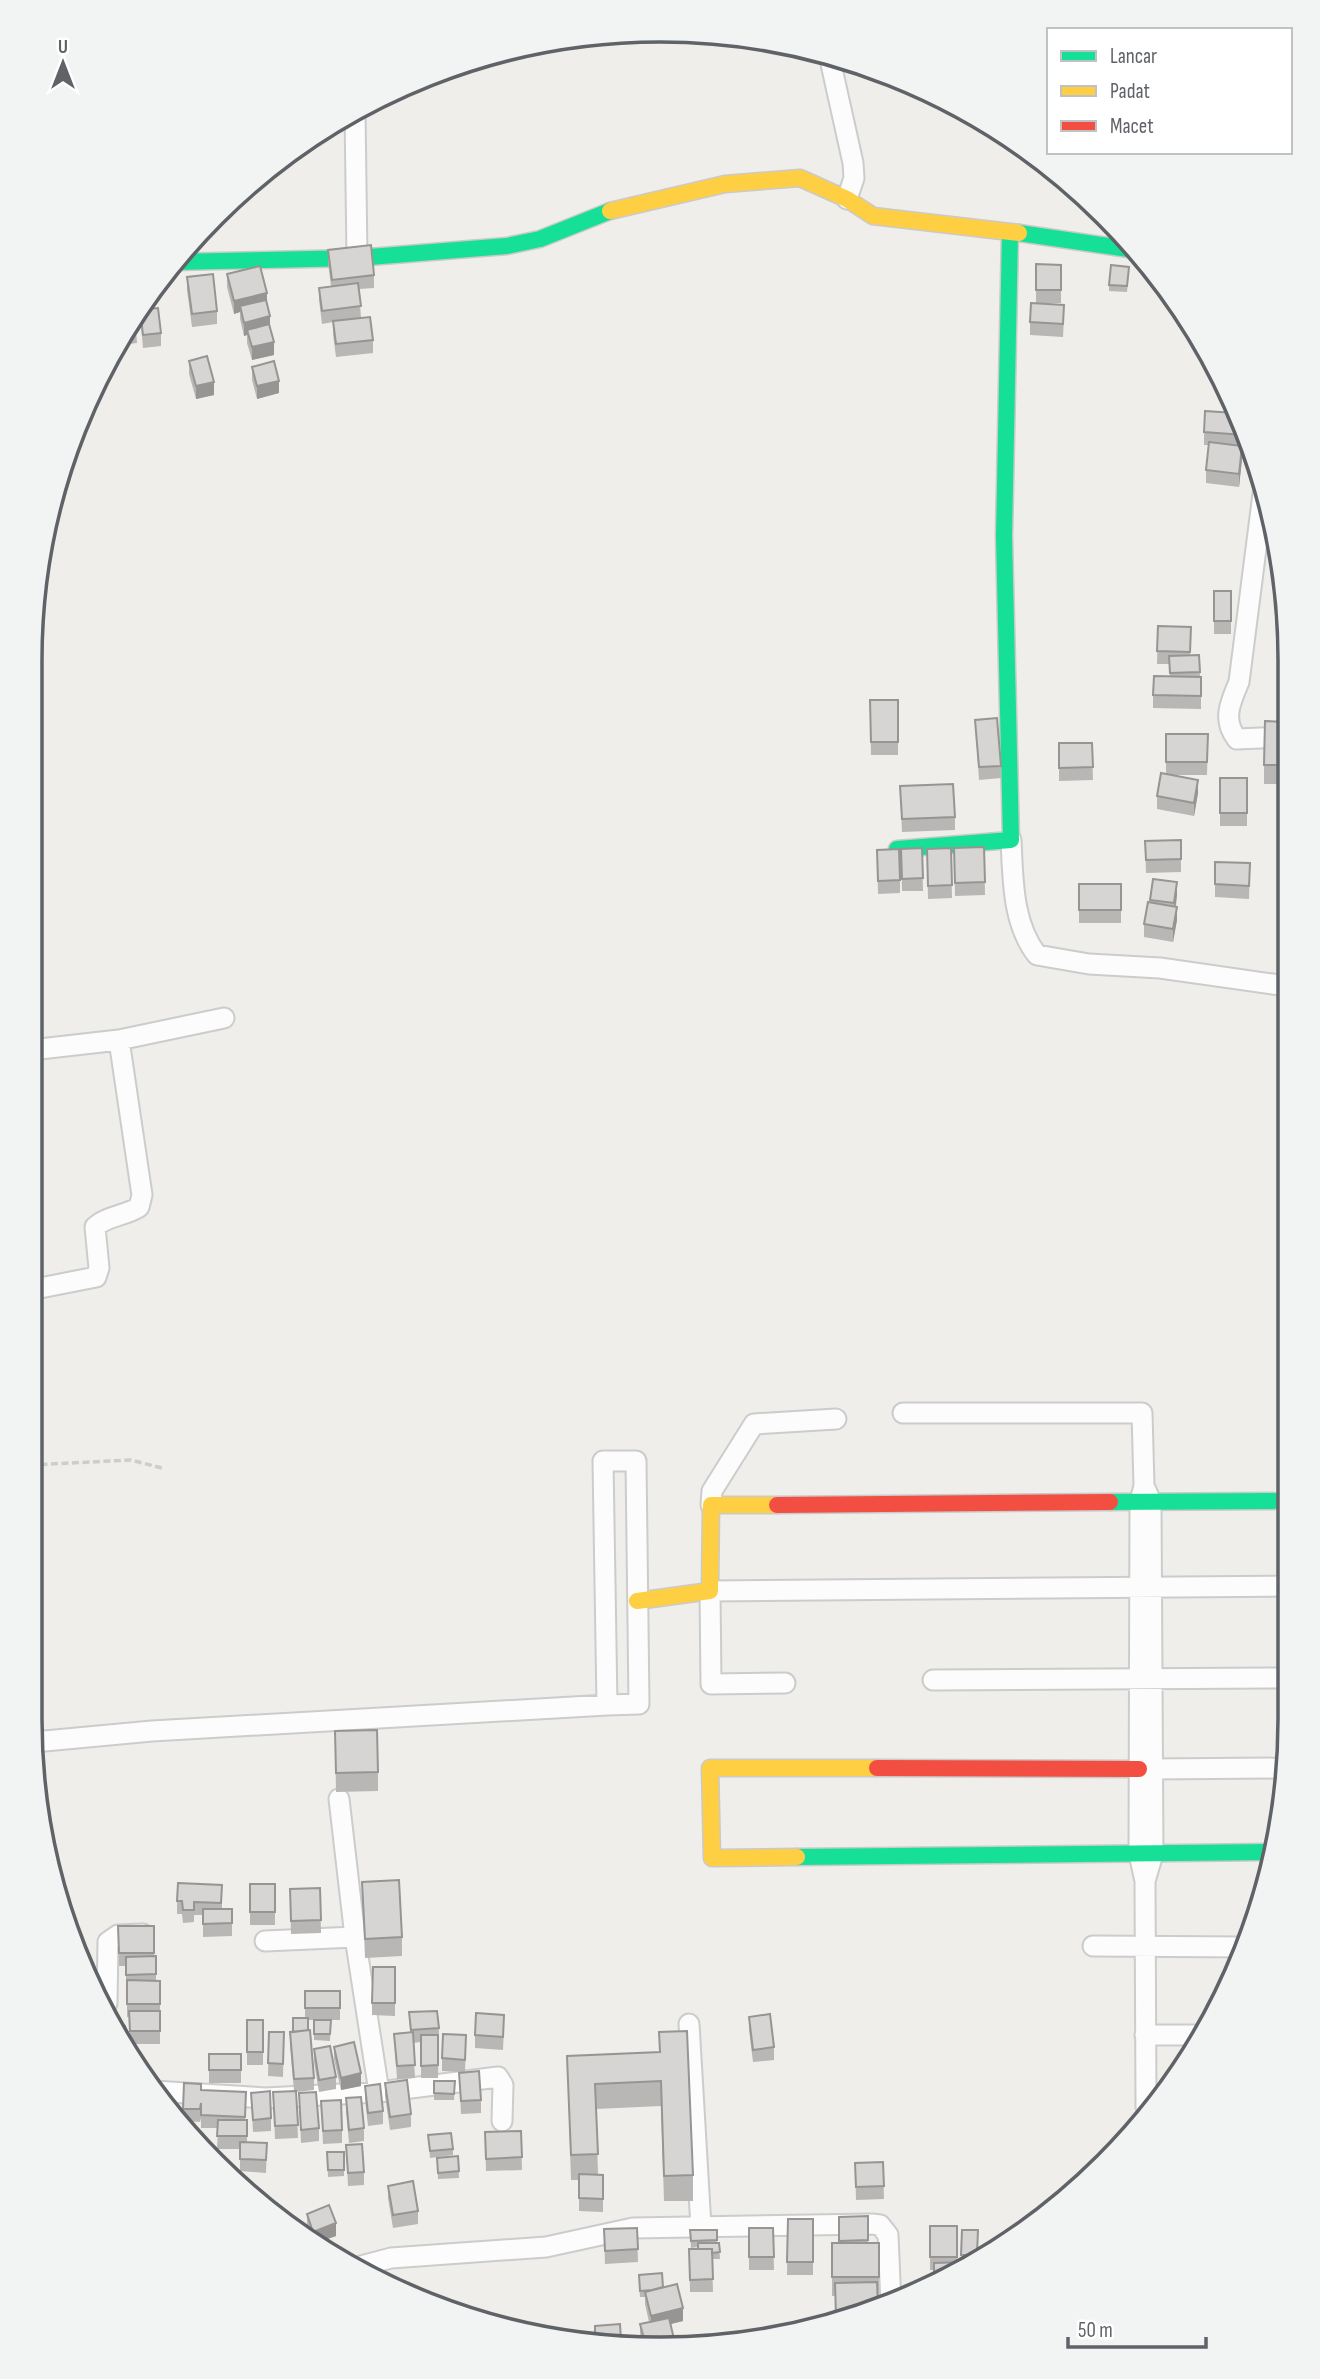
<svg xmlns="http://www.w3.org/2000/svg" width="1320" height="2379" font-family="'Sofia Sans Condensed',sans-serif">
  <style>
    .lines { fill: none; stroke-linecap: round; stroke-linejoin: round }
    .street-casing { stroke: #cbcccc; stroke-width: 23 }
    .fast-casing { stroke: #cacacb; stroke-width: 19 }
    .slow-casing { stroke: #cacacb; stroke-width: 19 }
    .jam-casing { stroke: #cacacb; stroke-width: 19 }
    .path { stroke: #cacfcc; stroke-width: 3.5; stroke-dasharray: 7 3.5; stroke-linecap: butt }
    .street { stroke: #fdfcfc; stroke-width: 19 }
    .fast { stroke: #16e098; stroke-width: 16 }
    .slow { stroke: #ffcf43; stroke-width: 16 }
    .jam { stroke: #f24e42; stroke-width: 16 }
    .wall { fill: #b8b7b5 }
    .shaded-wall { fill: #969594 }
    .building { fill: #d6d5d3; stroke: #969594; stroke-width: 2 }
    .rim { fill: none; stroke: #5f6368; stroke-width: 3.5 }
  </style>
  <rect width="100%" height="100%" fill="#efeeea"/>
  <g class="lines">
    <g class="street-casing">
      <path id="street" d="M829 55 853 163 854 178 847 199
        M355 111 357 258
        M1264 486 1239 682C1230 703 1222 720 1237 739L1285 737
        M1011 840C1013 878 1012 923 1037 955L1089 964 1160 968 1286 986
        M31 1050 119 1040 224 1018
        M30 1290 96 1277 99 1268 95 1227C106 1216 125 1216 139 1207L142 1195 119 1040
        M903 1413H1142L1144 1486
        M603 1461H636L639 1704 607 1705Z
        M711 1505 712 1491 754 1424 836 1419
        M933 1680 1289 1678
        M785 1683 711 1684 710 1591 1288 1586
        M34 1742 152 1731 607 1705
        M1152 1769 1287 1768
        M339 1799 355 1937 379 2092
        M1145 1881 1153 1854 1151 1501 1144 1486 1140 1501 1139 1854 1145 1881 1146 2107
        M265 1941 355 1937
        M1093 1946 1245 1947
        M107 2003 108 1942 118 1935 143 1934
        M689 2024 701 2227
        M1145 2035H1205
        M154 2091 266 2098 379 2092 498 2077 503 2085 502 2121
        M361 2266 391 2258 546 2247 633 2228 872 2224 880 2225 888 2235 891 2304"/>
    </g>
    <g class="fast-casing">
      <path id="fast" d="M1019 233 1135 250
        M173 262 357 258 507 246 540 239 610 211
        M897 849 1011 840 1004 536 1010 233
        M1110 1502 1274 1501
        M797 1857 1271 1852"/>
    </g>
    <g class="slow-casing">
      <path id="slow" d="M610 211 725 184 800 178 847 199 873 216 1019 233
        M637 1601 710 1591 711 1505H777
        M797 1857 712 1858 710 1768H877"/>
    </g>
    <g class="jam-casing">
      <path id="jam" d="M777 1505 1110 1502
        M877 1768 1139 1769"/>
    </g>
    <path class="path" d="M30 1465 131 1460 162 1468"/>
    <use href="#street" class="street"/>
    <use href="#fast" class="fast"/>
    <use href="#slow" class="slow"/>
    <use href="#jam" class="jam"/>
  </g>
  <path class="wall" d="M328 250 374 275V288L359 289 361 318 373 340V353L336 357 333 334V322L322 324 319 300V288L331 286 328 263Z
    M1036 264 1061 265V303H1036Z
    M1129 273 1127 292 1109 291V285Z
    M227 274 267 305 274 355 252 360 247 343V335L244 336 240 319V312L234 314 227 287Z
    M187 277 217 311V324L192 327 187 290Z
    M146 301V310L161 333V346L143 348 140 314H136Z
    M135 316 137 343 120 345 119 338Z
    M1064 317 1063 337 1030 335V322Z
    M189 361 214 395 196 399 189 374Z
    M252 367 279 393 257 399 252 380Z
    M1222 386 1227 396H1222Z
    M1235 413 1245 434 1244 448H1242V459L1239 487 1206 483V470L1209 445H1204V432Z
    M1214 591H1231V634H1214Z
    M1158 626 1191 627 1190 655H1199L1200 677H1201V709L1153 708V695L1170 677 1169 664H1157Z
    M1285 638V669H1280V656Z
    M870 700H898V755H871Z
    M975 720 1001 766V778L979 780Z
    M1285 722 1286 784H1264V765Z
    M1166 734H1208L1207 775H1173L1198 793 1194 816 1157 809V796L1166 774Z
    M1059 743H1092L1093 780 1059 781Z
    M1220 778H1247V826H1220Z
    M900 786 955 817V830L902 832Z
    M1181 840V872L1146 873 1145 841Z
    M984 847 985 895 955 896 954 848Z
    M922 848 923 891H902L901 849Z
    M951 848 952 898 928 899 927 849Z
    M877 850 900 880V893L878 894Z
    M1215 862 1250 863 1249 899 1215 897Z
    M1153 879 1177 895 1176 907 1177 920 1173 942 1144 937V924L1150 903Z
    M1079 884H1121V923H1079Z
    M335 1731 378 1772V1791L336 1792Z
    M362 1882 402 1937V1956L365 1958Z
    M250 1884H275V1925H250Z
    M320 1888 321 1933 291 1934 290 1889Z
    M222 1898V1909H232V1936L203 1937V1915H194V1922L183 1923 182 1914H177V1901Z
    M118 1926H154V1956H156V1981H160V2044H130L129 2017H127V1988H126V1966H119Z
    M395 1967V2016L372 2015V2003Z
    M305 1991H340V2020H331L330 2041 314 2040V2020H308V2030L314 2078V2090L296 2092 298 2138 275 2139 273 2092 294 2091 290 2045V2032H293L305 2018Z
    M409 2012 439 2028 438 2078H421V2042L413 2043 415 2078 397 2079 394 2034 410 2032Z
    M749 2017 774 2047V2060L753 2062 749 2030Z
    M247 2020H263V2065H247Z
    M504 2028 503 2050 475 2048V2035Z
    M269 2032H284L283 2077 268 2076Z
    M659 2032 693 2175V2201H664L661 2106 596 2109 598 2174 603 2175V2212L579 2211V2180H571L567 2056 659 2052Z
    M334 2047 361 2086 341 2090 334 2059Z
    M466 2048 465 2072 481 2100V2113L461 2114 459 2073 462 2072 442 2071V2058Z
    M314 2049 336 2077V2089L319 2092 314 2062Z
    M241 2054V2083H209V2070Z
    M434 2081H455L454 2100H434Z
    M385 2083 411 2114V2127L390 2130 385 2096Z
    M365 2086 383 2111V2124L368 2126 365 2099Z
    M201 2090 246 2092 245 2120H247V2142L267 2143 266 2173 240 2171V2149H217L218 2128H201V2118L200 2122 183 2121V2109Z
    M251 2093 271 2118V2131L253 2132Z
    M299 2093 319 2128V2141L301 2143Z
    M346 2098 364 2128V2141L349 2143 346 2111Z
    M321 2101 342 2130V2143L323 2144Z
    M521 2131 522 2170 486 2171 485 2132Z
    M428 2135 453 2149V2155L430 2158Z
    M346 2145 364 2172V2185L348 2186Z
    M327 2152H344V2176L328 2177Z
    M458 2156 459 2178 438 2179 437 2158Z
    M883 2162 884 2199 856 2200 855 2163Z
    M388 2186 418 2211V2224L393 2228 388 2198Z
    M307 2214 336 2236 313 2244 307 2227Z
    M868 2216V2243H879V2296H832V2243H839V2217Z
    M788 2219H813V2275H787Z
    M930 2226H957V2263L961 2262 962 2230 978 2254 934 2281V2270H930Z
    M637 2228 638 2262 605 2264 604 2229Z
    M749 2228H773L774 2270H749Z
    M690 2230H717V2243H719L720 2259H712L713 2292H690L689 2249H698V2247L691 2248Z
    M639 2281 663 2287 683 2321 670 2324 675 2345 642 2342 640 2337V2324L649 2322 645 2304V2297H640Z"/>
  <path class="shaded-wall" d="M267 293V305L240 306V312L234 314V301Z
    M270 316V329L247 330V335L244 336V323Z
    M274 342V355L252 360V347Z
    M279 381V393L257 399V386Z
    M214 382V395L196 399V386Z
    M1242 446V459L1239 487V474Z
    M1198 780V793L1194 816V803Z
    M1177 882V895L1174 916V903Z
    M1177 907V920L1173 942V929Z
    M361 2073V2086L341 2090V2078Z
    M336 2223V2236L313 2244V2232Z
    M683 2308V2321L651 2329V2316Z"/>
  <path class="building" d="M371 245 374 275 332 280 328 250Z
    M1036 264 1061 265V290H1036Z
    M1111 265 1129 267 1127 286 1109 285Z
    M260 266 267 293 234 301 227 274Z
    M213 274 217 311 192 314 187 277Z
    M358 283 361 306 322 311 319 288Z
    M266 300 270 316 244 323 240 306Z
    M1031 303 1064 305 1063 324 1030 322Z
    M158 308 161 333 143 335 140 310Z
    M135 316 137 330 123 332Z
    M370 317 373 340 336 344 333 321Z
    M269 324 274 342 252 347 247 330Z
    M207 356 214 382 196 386 189 361Z
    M274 361 279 381 257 386 252 367Z
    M1205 411 1235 413 1244 432V435L1204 432Z
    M1209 442 1242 446 1239 474 1206 470Z
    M1214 591H1231V621H1214Z
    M1158 626 1191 627 1190 652 1157 651Z
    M1281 637 1285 638V656H1280Z
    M1199 655 1200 672 1170 673 1169 656Z
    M1154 676 1201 677V696L1153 695Z
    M870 700H898V742H871Z
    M997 718 1001 766 979 767 975 720Z
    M1265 721 1285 722 1286 765H1264Z
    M1166 734H1208L1207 762H1166Z
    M1059 743H1092L1093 767 1059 768Z
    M1161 773 1198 780 1194 803 1157 796Z
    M1220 778H1247V813H1220Z
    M953 784 955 817 902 819 900 786Z
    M1181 840V859L1146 860 1145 841Z
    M984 847 985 882 955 883 954 848Z
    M922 848 923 878 902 879 901 849Z
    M951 848 952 885 928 886 927 849Z
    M899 849 900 880 878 881 877 850Z
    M1215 862 1250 863 1249 886 1215 884Z
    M1153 879 1177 882 1174 903 1150 900Z
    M1079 884H1121V910H1079Z
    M1148 902 1177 907 1173 929 1144 924Z
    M377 1730 378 1772 336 1773 335 1731Z
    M399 1880 402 1937 365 1939 362 1882Z
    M178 1883 222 1885 221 1903 194 1902V1910H183L182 1901H177Z
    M250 1884H275V1912H250Z
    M320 1888 321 1920 291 1921 290 1889Z
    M203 1909H232V1923L203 1924Z
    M118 1926H154V1953H119Z
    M156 1956V1974L126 1975V1957Z
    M373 1967H395V2003H372Z
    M127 1980 160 1981V2004H127Z
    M305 1991H340V2008H305Z
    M129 2011H160V2031H130Z
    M437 2011 439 2028 411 2030 409 2012Z
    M476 2013 504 2015 503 2037 475 2035Z
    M770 2014 774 2047 753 2050 749 2017Z
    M293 2018H308V2030L293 2032Z
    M247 2020H263V2052H247Z
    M314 2020H331L330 2034H314Z
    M119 2026H125L126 2038Z
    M310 2030 314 2078 294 2079 290 2032Z
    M687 2031 693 2175 664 2176 661 2081 595 2084 598 2154 571 2155 567 2056 660 2052 659 2032Z
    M269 2032H284L283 2064 268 2063Z
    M413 2032 415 2065 397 2066 394 2034Z
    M443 2034 466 2035 465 2060 442 2058Z
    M421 2035H438V2065L421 2066Z
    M354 2042 361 2073 341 2078 334 2047Z
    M330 2046 336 2077 319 2080 314 2049Z
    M209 2054H241V2070H209Z
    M479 2071 481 2100 461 2101 459 2073Z
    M407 2080 411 2114 390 2117 385 2083Z
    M434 2081H455L454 2094 434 2093Z
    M184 2083 201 2084V2090L246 2092 245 2117 201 2115V2103L200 2109H183Z
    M380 2084 383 2111 368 2113 365 2086Z
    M270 2091 271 2118 253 2120 251 2093Z
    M296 2091 298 2125 275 2126 273 2092Z
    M316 2092 319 2128 301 2130 299 2093Z
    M361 2097 364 2128 349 2130 346 2098Z
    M341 2100 342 2130 323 2131 321 2101Z
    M218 2120H247V2136H217Z
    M521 2131 522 2157 486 2159 485 2132Z
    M451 2133 453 2149 430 2151 428 2135Z
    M240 2142 267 2143 266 2160 240 2159Z
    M362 2144 364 2172 348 2173 346 2145Z
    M327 2152H344V2170H328Z
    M458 2156 459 2171 438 2173 437 2158Z
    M883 2162 884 2186 856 2187 855 2163Z
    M579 2174 603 2175V2199L579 2198Z
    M413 2181 418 2211 393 2215 388 2186Z
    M329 2205 336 2223 313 2232 307 2214Z
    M868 2216V2240L839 2241V2217Z
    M788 2219H813V2262H787Z
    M930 2226H957V2257H930Z
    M637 2228 638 2249 605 2251 604 2229Z
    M749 2228H773L774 2257H749Z
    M690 2230H717V2240L691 2241Z
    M962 2230H978L977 2254 975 2255H961Z
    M698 2243H719L720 2252 712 2253V2249H698Z
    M832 2243H879V2277H832Z
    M689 2249H712L713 2279 690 2280Z
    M964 2262 934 2281V2263Z
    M662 2273 663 2287 652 2290 640 2291 639 2275Z
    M877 2282 878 2307 836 2317 835 2283Z
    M677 2284 683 2308 651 2316 645 2292Z
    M669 2318 675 2343 668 2345 645 2342 640 2324Z
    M620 2324 621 2340 595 2337V2326Z"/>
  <path d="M0 0H1320V2379H0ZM660 42H660A618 618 0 0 1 1278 660V1719A618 618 0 0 1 660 2337H660A618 618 0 0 1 42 1719V660A618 618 0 0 1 660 42Z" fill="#f2f3f3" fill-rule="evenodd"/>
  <path class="rim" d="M660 42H660A618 618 0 0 1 1278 660V1719A618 618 0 0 1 660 2337H660A618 618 0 0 1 42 1719V660A618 618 0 0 1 660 42Z"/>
  <rect x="1047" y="28" width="245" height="126" fill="#ffffff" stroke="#bfc1c3" stroke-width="2"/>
  <rect x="1061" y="51" width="35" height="10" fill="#16e098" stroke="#bfc1c3" stroke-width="2"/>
  <text x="1110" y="63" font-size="21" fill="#5f6368">Lancar</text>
  <rect x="1061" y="86" width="35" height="10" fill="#ffcf43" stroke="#bfc1c3" stroke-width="2"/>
  <text x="1110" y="98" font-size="21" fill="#5f6368">Padat</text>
  <rect x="1061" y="121" width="35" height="10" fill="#f24e42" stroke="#bfc1c3" stroke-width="2"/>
  <text x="1110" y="133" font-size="21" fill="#5f6368">Macet</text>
  <g transform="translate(63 63)" stroke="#ffffff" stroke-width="5" paint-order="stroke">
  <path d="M0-5L12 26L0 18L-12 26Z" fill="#5f6368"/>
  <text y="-10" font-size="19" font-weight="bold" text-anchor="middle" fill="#5f6368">U</text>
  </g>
  <path d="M1068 2337v10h138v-10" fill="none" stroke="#5f6368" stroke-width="3.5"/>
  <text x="1078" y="2337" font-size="21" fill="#5f6368" stroke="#ffffff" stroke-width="5" paint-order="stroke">50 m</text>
</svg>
